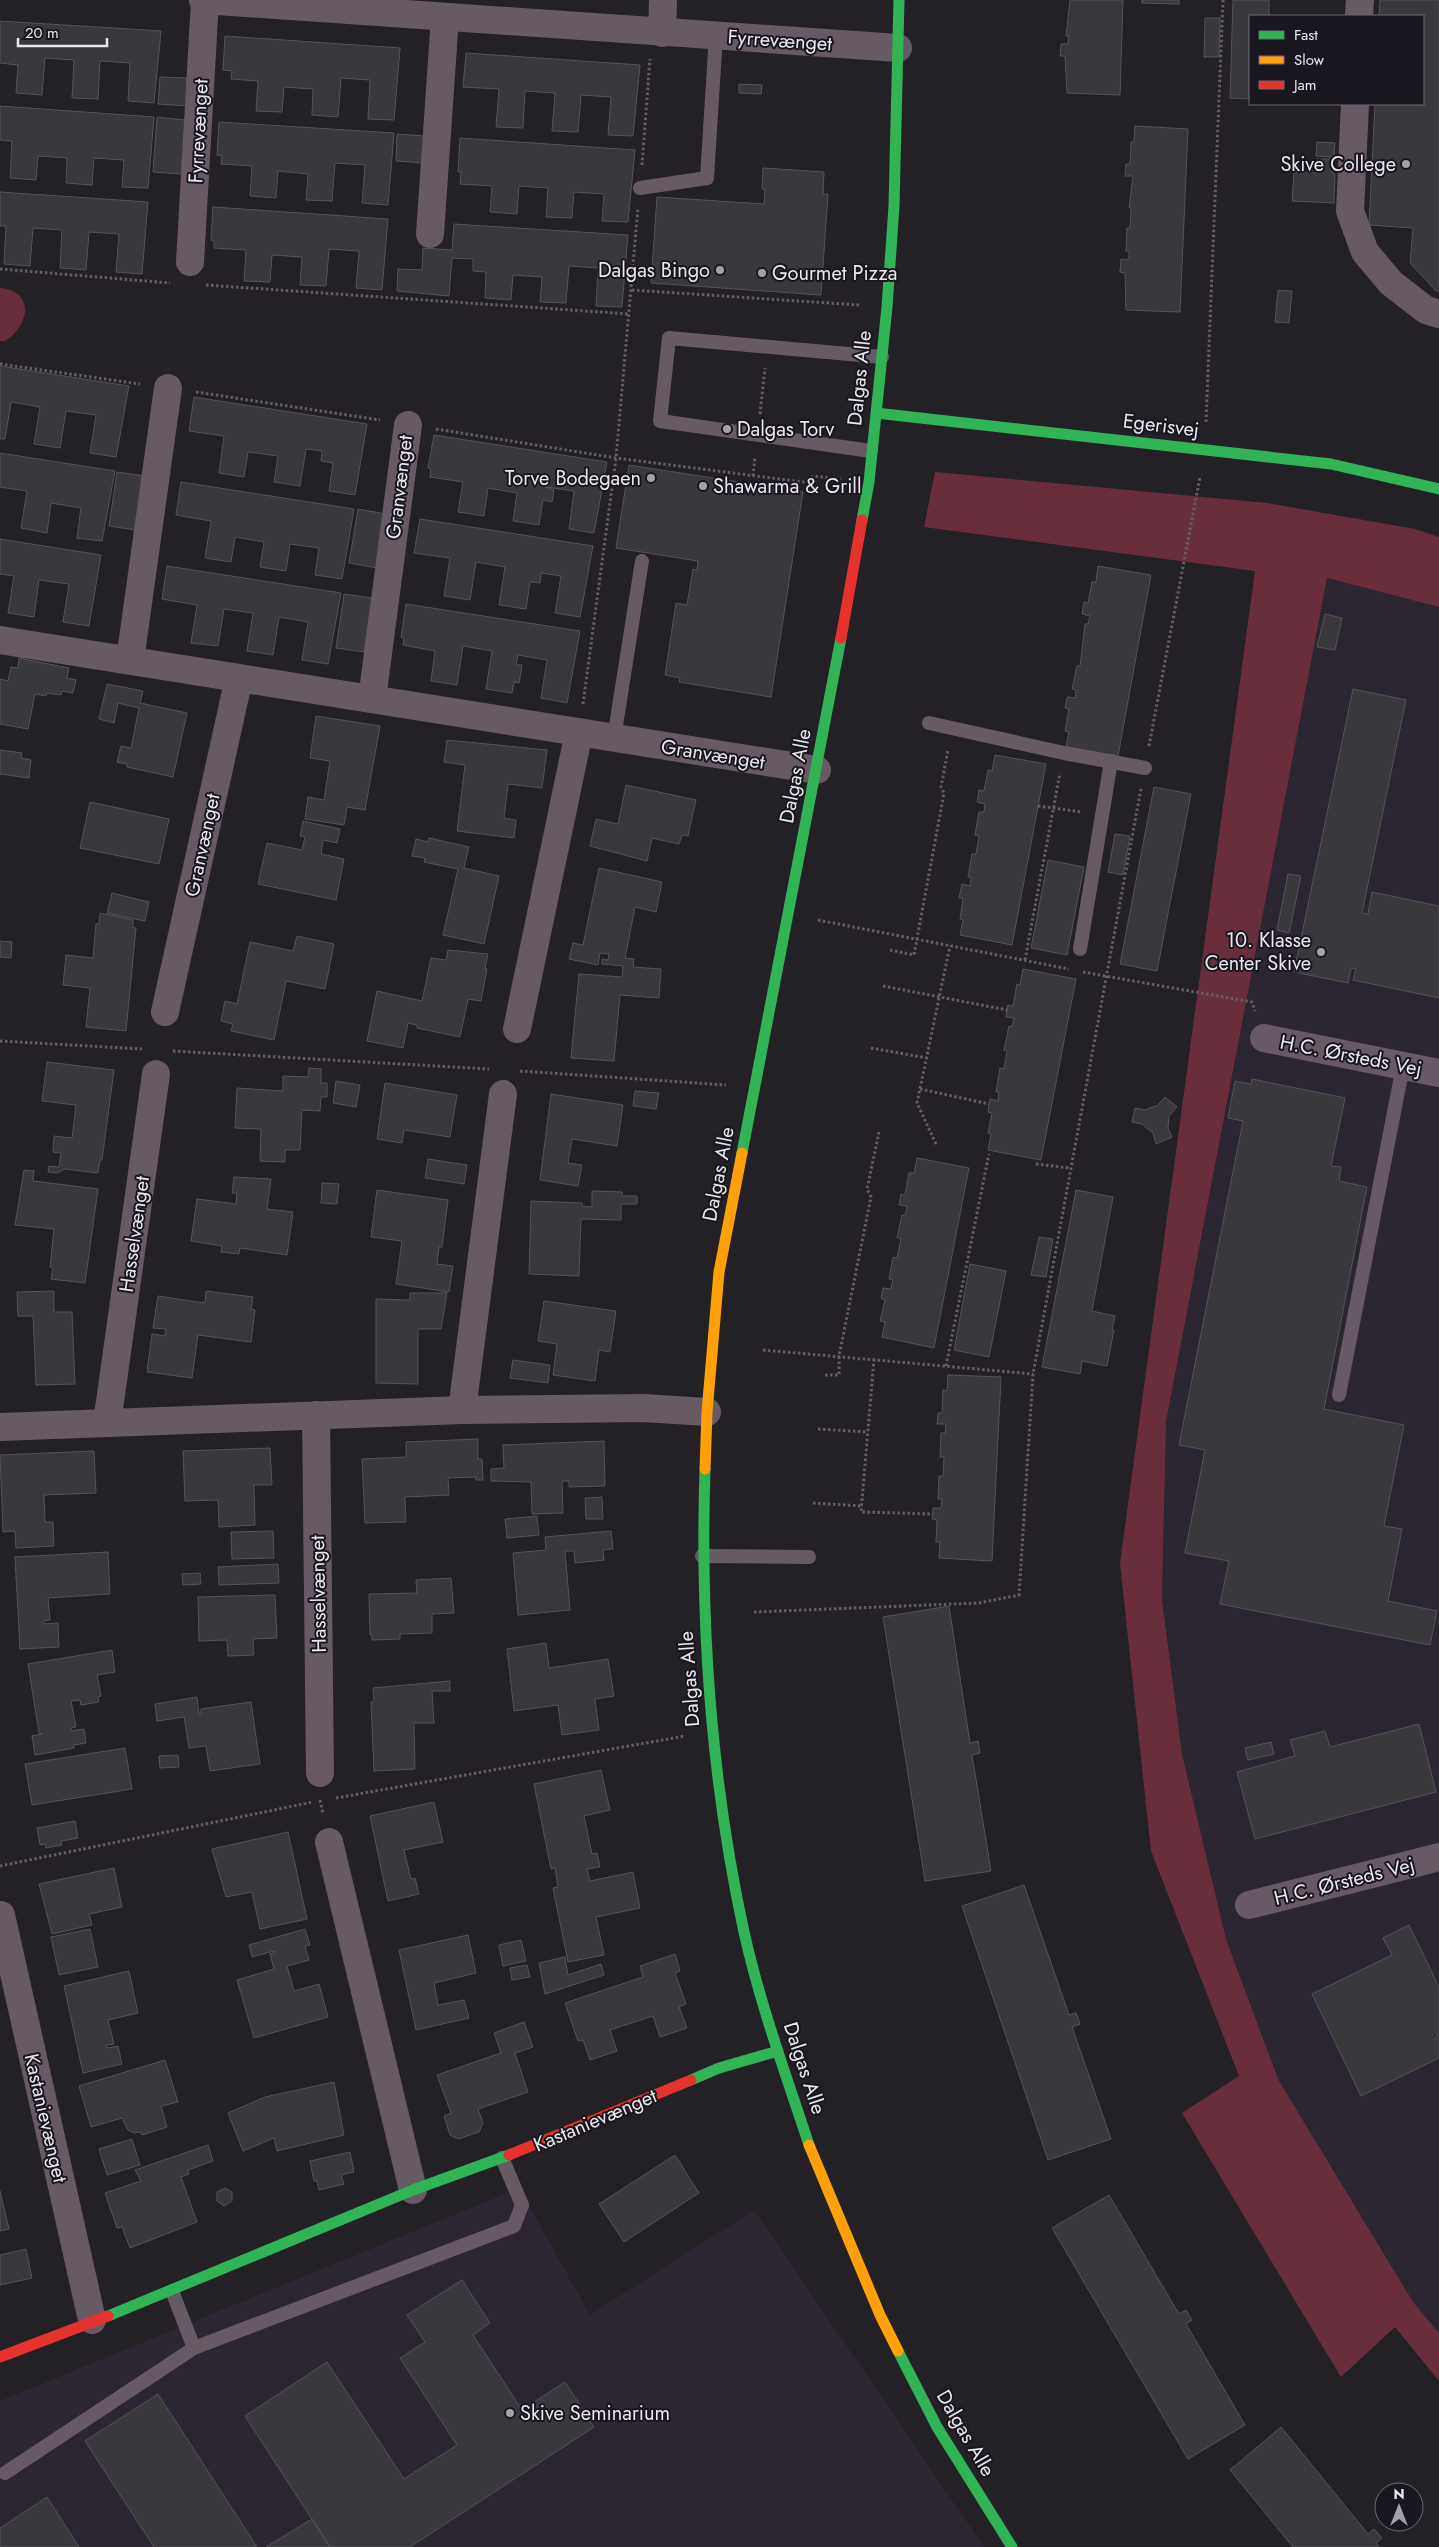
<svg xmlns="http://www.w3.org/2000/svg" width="1439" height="2547" font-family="Jost,sans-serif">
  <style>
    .built { fill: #2c2633 }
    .green { fill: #692e3b }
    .building { fill: #39383d; stroke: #545459 }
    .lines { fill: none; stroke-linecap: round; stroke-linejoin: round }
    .path { stroke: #655c64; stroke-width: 3; stroke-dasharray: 2.5 2.5; stroke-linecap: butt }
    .lane { stroke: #675a64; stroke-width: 14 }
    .street { stroke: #675a64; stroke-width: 28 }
    .fast { stroke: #30b455; stroke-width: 11 }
    .slow { stroke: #ff9f0a; stroke-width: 11 }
    .jam { stroke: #e5322d; stroke-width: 11 }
    .poi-dot { fill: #a4a2a8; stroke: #1a161f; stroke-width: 2 }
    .labels { text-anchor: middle; stroke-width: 4; stroke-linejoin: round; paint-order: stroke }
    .street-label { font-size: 20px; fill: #eae8ee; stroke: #1a161f }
    .poi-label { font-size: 20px; fill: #eae8ee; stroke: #1a161f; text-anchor: end }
  </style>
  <rect width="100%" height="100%" fill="#232126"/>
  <path class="built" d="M1327 578 1439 607V2333L1413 2302 1278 2079 1226 1939 1182 1754 1162 1600 1166 1422Z
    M519 2188 590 2315 754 2210 984 2547H0V2401Z"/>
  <path class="green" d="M0 288C35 291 30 325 5 341H0Z
    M935 472 1267 503 1415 529 1439 537V607L1327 578 1166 1422 1162 1600 1182 1754 1226 1939 1278 2079 1413 2302 1439 2333V2381L1395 2327 1341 2377 1182 2113 1239 2076 1151 1851 1120 1563 1255 571 924 527Z"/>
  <path class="building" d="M1070 0H1123L1120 95 1067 93 1065 56H1060L1061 44H1068L1069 36H1066Z
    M1142 0H1179V4L1142 3Z
    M1233 0H1269V16H1250V99L1230 98Z
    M1380 0H1439V291H1436L1410 263 1413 228 1369 225 1375 104H1423V16H1379Z
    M1205 18H1220L1219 57H1204Z
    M0 21 161 31 154 103 128 101 130 63 100 61 98 99 72 98 74 60 45 58 42 95 16 93 18 65 0 63Z
    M225 36 400 48 394 120 368 119 370 80 341 78 338 117 312 115 313 89 284 87 282 112 256 111 258 81 231 79 232 71 223 70Z
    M466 53 640 65 633 136 608 135 611 97 581 95 578 132 552 131 555 93 525 91 523 128 496 127 499 89 463 87Z
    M160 77 187 78 186 106 158 104Z
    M739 84 762 85 761 94 739 93Z
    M0 106 154 117 148 188 122 187 124 160 94 158 92 185 66 183 67 158 38 156 36 180 10 178 12 141 0 140Z
    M157 117 185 120 181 174 153 172Z
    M219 122 394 133 388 205 362 203 365 165 335 163 332 201 306 200 308 174 278 171 276 198 250 196 252 166 221 164 222 156 217 155Z
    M1135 126 1188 129 1180 312 1126 310 1125 273 1120 272 1121 259 1129 260V251H1126L1127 228H1130L1131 208H1129L1133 176H1125L1126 164H1130L1131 142H1134Z
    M397 134 425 136 423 163 396 161Z
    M460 138 635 150 628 222 602 221 604 194 574 192 572 218 546 217 548 188 519 186 517 214 490 212 492 186 460 184 461 172H458Z
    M1317 142 1335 143 1334 157 1316 156Z
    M1317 159H1333V174H1335L1334 203 1292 201 1294 172 1316 173Z
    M763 168 824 172 823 194H828L821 295 651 283 657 197 764 204 765 189H762Z
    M0 192 148 202 142 274 116 272 119 234 89 232 86 270 60 268 62 230 33 228 30 266 4 264 6 226H0Z
    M213 207 388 219 382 290 356 288 359 251 329 249 326 286 300 285 302 257 272 255 270 282 244 281 246 250 214 248V241L211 240Z
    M454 224 628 235 622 307 596 306 598 268 569 266 566 303 540 302 542 277 513 275 511 300 485 298 486 272 473 271V259L452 258 449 296 397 291 398 269 422 270 423 248 452 250Z
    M1278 290 1292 291 1289 323 1275 322Z
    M0 366 129 386 116 457 90 453 96 415 66 411 60 448 34 444 40 407 11 402 5 439H0Z
    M194 397 367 424 355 495 329 491 333 463 321 461 322 451 306 449 300 486 274 482 278 456 248 452 244 477 219 473 224 436 189 431Z
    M434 435 607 462 594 533 569 529 574 491 545 487 554 490 552 502 543 500 539 525 513 521 517 493 488 488 484 516 458 512 463 482 430 477 431 469 428 468Z
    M0 453 115 471 102 541 77 538 81 508 51 503 47 533 21 528 27 491 0 487Z
    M629 465 803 492 771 697 679 682 680 678 665 675 676 603 687 605 693 569 697 570 698 561 616 548Z
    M117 472 145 476 136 530 109 526Z
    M181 482 354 509 342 579 315 575 319 548 290 544 286 571 260 567 264 542 235 537 231 562 205 558 211 521 176 515Z
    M358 509 385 514 377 568 349 563Z
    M420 519 593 546 580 617 555 613 561 576 541 573 540 583 530 582 526 609 499 605 505 567 476 562 470 600 444 596 450 558 414 553Z
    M0 539 101 555 89 626 63 622 69 584 39 580 34 617 8 613 14 576 0 574Z
    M167 566 341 593 328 664 302 660 308 622 279 617 273 655 247 651 253 613 224 609 218 646 191 643 197 605 162 599Z
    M1098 566 1151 575 1118 756 1066 747 1069 732 1065 731 1069 709 1065 708 1067 697 1075 698 1076 690 1072 689 1077 666H1080L1085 624H1088L1090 616 1082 614 1084 602 1088 603 1092 582H1096Z
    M344 594 372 598 364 652 336 648Z
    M406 604 580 631 567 703 541 698 547 660 518 655 516 665H522L519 683 514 682 512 693 486 689 492 651 463 646 457 685 431 681 435 651 403 645 404 638 401 637Z
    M1325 614 1342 618 1335 650 1317 647Z
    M19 658 69 668 67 678 76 680 73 693 62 691 61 695 47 693 46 696 35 694 28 729 0 724V679L8 681 11 667 18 668Z
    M107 684 143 691 140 703 187 713 173 777 127 767V764L117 762 121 746 131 748 139 708 118 703 114 723 99 719Z
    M1353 689 1406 700 1362 913 1368 914 1372 892 1439 906V998L1353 980 1356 969 1351 968 1348 983 1294 972Z
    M316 716 380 726 365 810 347 807 344 825 305 819 308 797 324 800 330 761 310 758Z
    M447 740 547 750 542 788 508 784 504 818 516 820 514 838 457 831 465 765 444 762Z
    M0 750 22 753 21 758 31 760 29 778 0 774Z
    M995 755 1046 764 1012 945 960 935 963 920 960 919 963 898H959L962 884 970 886 971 877H968L972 854H976L979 836 975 835 979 812H984L985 804 977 802 979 790 984 791 988 770 992 771Z
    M626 785 696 800 688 836 682 835 679 844 652 838 647 861 590 846 596 819 618 824Z
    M1154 787 1191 794 1157 971 1120 964Z
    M90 802 169 819 159 864 80 848Z
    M303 821 340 829 337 843 323 840 321 854 344 859 336 900 258 884 267 843 302 850 305 837 300 836Z
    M1115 834 1130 836 1123 875 1108 872Z
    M429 838 469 847 464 868 499 876 484 944 443 935 458 869 424 862 425 858 412 856 416 839 428 842Z
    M1048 860 1084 867 1067 955 1031 948Z
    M599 868 662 882 656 912 635 907 625 958 634 959 633 967 661 969 659 998 620 995 614 1061 571 1058 579 974 622 977 623 966 602 964V959L608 960 609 954 600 953 598 965 569 959 573 943 583 945Z
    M1288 874 1301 876 1289 933 1277 930Z
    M112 893 149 902 145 921 107 913Z
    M100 913 133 920V928H136L126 1031 86 1027 90 988 63 985 66 955 93 958 96 924H99Z
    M297 936 334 944 325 989 286 981 274 1040 231 1031 233 1024 221 1021 225 1001 237 1004 250 942 293 951Z
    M0 941 12 942 11 958 0 957Z
    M448 950 488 954 485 969H487L481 1001 468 999 460 1037 417 1028V1025L408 1023 403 1048 367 1041 377 991 422 1001 431 958 446 960Z
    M1023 969 1076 979 1041 1160 988 1150 991 1134 988 1133 992 1113 988 1112 989 1104 990 1099 998 1101 999 1092H996L1000 1068 1004 1069 1007 1051 1004 1050 1009 1026 1012 1027 1014 1018 1006 1017 1008 1005 1013 1006 1017 984 1020 985Z
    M47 1062 114 1070 102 1160H100L98 1173 65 1169 57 1173 48 1172 49 1166 59 1167 61 1153 53 1152 54 1136 72 1138 76 1105 42 1101Z
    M309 1068 321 1069V1083H327V1097H321L320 1111 302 1110 300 1150H285V1162L260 1161 261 1129 235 1128 237 1088 283 1091V1076L308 1077Z
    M1252 1079 1345 1098 1331 1166 1341 1167 1339 1181 1367 1187 1324 1409 1404 1425 1384 1526 1402 1529 1388 1601 1437 1611 1430 1645 1220 1604 1229 1561 1185 1553 1205 1450 1179 1445 1243 1121 1228 1118 1235 1081 1251 1084Z
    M336 1081 360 1085 356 1107 333 1103Z
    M385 1083 457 1095 450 1137 404 1130 402 1143 377 1139Z
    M635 1091 659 1093 656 1109 633 1106Z
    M551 1094 623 1105 617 1146 572 1139 568 1163 582 1165 578 1186 540 1180Z
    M1165 1097 1177 1107 1169 1116 1168 1128 1172 1137 1156 1144 1153 1133 1142 1124 1132 1122 1135 1108 1145 1110 1158 1105Z
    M917 1158 969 1168 934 1348 882 1337 885 1322 880 1321 885 1300 881 1298 883 1288 891 1289 893 1280 889 1279 893 1257 897 1258 901 1238H897L902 1215 905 1216 907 1206 899 1205 901 1194 905 1195 909 1173H914Z
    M428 1159 467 1165 464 1184 425 1178Z
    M24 1170 34 1171 33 1181 98 1189 85 1283 51 1279 53 1268 50 1267 54 1229 15 1225Z
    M234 1177 271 1179 267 1209 293 1212 287 1255 240 1248 239 1254 221 1252 222 1246 191 1241 197 1199 236 1204 237 1193H232Z
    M322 1183 339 1184 337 1204 321 1203Z
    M377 1190 448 1200 442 1247H439L437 1264 453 1266 449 1292 396 1284 402 1241 371 1237Z
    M1076 1190 1113 1197 1092 1311 1115 1316 1112 1330H1114L1107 1366 1082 1361 1080 1374 1042 1367Z
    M592 1191 622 1192V1196H637V1204H621V1220L581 1219 579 1276 529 1274 531 1201 582 1203V1206L592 1207Z
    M1039 1237 1053 1239 1046 1277 1031 1275Z
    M970 1264 1006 1271 989 1357 954 1350Z
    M54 1291V1312H72L75 1384 36 1385 33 1316H18L17 1292Z
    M206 1291 253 1297 251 1309 255 1310 251 1342 198 1335 192 1378 147 1372 152 1334 165 1336 166 1329 153 1328 158 1296 205 1303Z
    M410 1293H447L441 1329H418V1384L376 1383V1299L410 1300Z
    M544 1301 616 1311 610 1352 599 1350 595 1381 553 1375 557 1344 538 1341Z
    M513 1360 550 1365 548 1383 510 1378Z
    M948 1375 1001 1377 992 1561 939 1558 940 1542H936L937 1520 932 1519 933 1508H941L942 1499H938L939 1476H943L944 1457H940L941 1433H945L946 1424H937L938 1413H942L943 1390 947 1391Z
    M478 1439V1459H482L483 1480H476V1477L448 1478 449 1495 405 1497 406 1522 365 1523 362 1459 406 1457V1442Z
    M604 1441 605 1486 569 1487V1481H562L563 1513 532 1514 531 1482 491 1481V1469L504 1468 503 1445Z
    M270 1448 272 1485H254L255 1525 219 1527 218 1500 185 1501 183 1451Z
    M94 1451 96 1493 44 1495 45 1522H53L54 1546 16 1548 15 1531 3 1532 0 1455Z
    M602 1497 603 1519H586L585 1498Z
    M537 1516 539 1535 507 1538 505 1519Z
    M273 1531 274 1558 232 1559 231 1532Z
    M611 1531 613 1549 603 1550 604 1560 575 1563 574 1551H565L570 1610 518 1615 513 1553 546 1550 545 1537Z
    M108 1552 110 1594 48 1598 50 1620 44 1621V1624L58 1623 59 1647 20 1649 15 1557Z
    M278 1564 279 1583 219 1585 218 1567Z
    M200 1573 201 1584 183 1585 182 1574Z
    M451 1578 454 1613 432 1614V1633L400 1634V1639L372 1640V1635H370L369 1594 417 1593 416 1580Z
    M275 1595 277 1638 253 1639 254 1655 228 1656 227 1640 199 1641 198 1597Z
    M949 1606 970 1743 978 1741 980 1753 972 1755 991 1871 925 1881 883 1617Z
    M546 1643 549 1668 608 1659 614 1696 595 1699 599 1730 562 1735 558 1705 514 1711 507 1649Z
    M112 1650 115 1672 97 1675 101 1696 98 1697 99 1702 81 1705 80 1700 71 1701 76 1727 71 1728V1731L84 1729 86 1743 74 1745V1748L35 1755 32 1736 42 1734 39 1733 28 1664Z
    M450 1681V1691H432L434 1723H414L415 1769 374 1771 371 1702H374L373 1688Z
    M197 1697 199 1714 201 1713V1709L251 1702 260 1764 210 1771 206 1746 189 1748 184 1717 157 1721 155 1704Z
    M1419 1724 1436 1792 1255 1839 1237 1772 1295 1756 1290 1740 1325 1731 1330 1747Z
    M1271 1742 1274 1754 1248 1760 1245 1748Z
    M125 1748 132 1789 32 1805 25 1764Z
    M178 1755 179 1767 160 1768 159 1756Z
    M601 1770 610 1810 584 1816 592 1854 597 1853 600 1867 587 1869 590 1881 633 1872 640 1908 596 1917 604 1955 568 1962 553 1888 558 1887 555 1868 551 1869 534 1784Z
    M434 1802 443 1842 404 1850 411 1879 415 1878 419 1894 388 1901 370 1816Z
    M75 1821 78 1838 61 1841 62 1845 46 1848 45 1844 40 1845 37 1828Z
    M288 1832 307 1919 260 1929 252 1892 226 1897 212 1849Z
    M114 1868 122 1907 89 1914 92 1925 52 1934 39 1884Z
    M1024 1885 1069 2015 1076 2013 1080 2024 1072 2027 1111 2139 1048 2160 962 1906Z
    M1409 1925 1439 1987V2032L1437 2034 1439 2039V2058L1361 2096 1312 1994 1392 1955 1383 1938Z
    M90 1929 98 1967 59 1975 51 1937Z
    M305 1929 310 1945 305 1946 309 1960 287 1966 294 1991 319 1984 328 2017 254 2038 237 1980 274 1969 270 1954 274 1953V1951L252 1957 249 1945Z
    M468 1935 476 1973 434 1983 438 2005 464 2000 469 2018 416 2030 399 1950Z
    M521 1940 526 1961 503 1966 499 1945Z
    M675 1954 680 1971 675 1973 686 2004 679 2007 687 2028 660 2037 653 2016 610 2030 617 2051 590 2060 583 2040 578 2041 565 2003 643 1977 640 1966Z
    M565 1957 568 1975 601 1964 604 1975 545 1994 539 1963Z
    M527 1965 530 1977 512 1980 510 1968Z
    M129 1971 138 2013 108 2020 114 2044 106 2045 107 2048 118 2046 122 2064 83 2073 64 1986Z
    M524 2022 533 2047 515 2053 528 2092 478 2109 483 2123 479 2132 458 2139 450 2135 444 2116 451 2113 437 2075 501 2053 494 2033Z
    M165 2060 178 2102 161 2106 167 2127 142 2135 141 2132 134 2133 128 2130 122 2118 91 2127 79 2086Z
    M334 2082 344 2135 277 2151 274 2138 243 2151 228 2113 265 2097Z
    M132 2139 140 2165 107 2175 99 2149Z
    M208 2145 213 2161 188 2170 189 2174 181 2177 197 2222 130 2248 122 2227 117 2228 105 2193 141 2181 135 2170Z
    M350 2152 354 2172 341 2175 344 2184 319 2190 317 2181H314L310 2161Z
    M675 2155 699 2193 624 2242 599 2204Z
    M225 2188 232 2192V2201L224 2206 217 2201V2192Z
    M0 2191 9 2229 0 2231Z
    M1109 2195 1179 2314 1186 2310 1192 2320 1186 2324 1245 2425 1188 2459 1052 2228Z
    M26 2249 32 2278 0 2285V2255Z
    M462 2280 490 2323 473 2335 522 2410 565 2382 594 2427 410 2547H330L245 2416 327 2362 404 2479 457 2445 400 2358 425 2342 407 2315Z
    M158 2394 257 2547H154L85 2441Z
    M1281 2427 1368 2534 1374 2529 1382 2538 1376 2543 1379 2547H1293L1230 2470Z
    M47 2497 79 2547H0V2528Z
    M312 2519 330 2547H266Z"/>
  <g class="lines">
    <path class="path" d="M642 165 650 59
      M0 269 170 283
      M206 285 629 314
      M632 290 859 305
      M0 364 140 384
      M196 392 380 420
      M760 414 765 368
      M1206 422 1223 0
      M436 429 616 458 803 482 813 476 841 479
      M753 476 755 457
      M583 704 616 458 638 208
      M1149 746 1200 477
      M1038 806 1082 812
      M818 920 1069 969
      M890 950 914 955 944 793 941 787 948 750
      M1025 960 1060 773
      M1083 972 1252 1002 1255 1011
      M883 986 1007 1010
      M0 1041 142 1049
      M871 1048 927 1058
      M173 1051 489 1069
      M520 1071 726 1085
      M920 1089 989 1104
      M936 1144 917 1103 950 946
      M1036 1164 1070 1168
      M763 1350 1033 1374
      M874 1359 861 1512 933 1514
      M946 1366 989 1154
      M825 1375H839V1356L871 1197 867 1189 879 1132
      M818 1429 868 1432
      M813 1503 862 1506
      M754 1612 979 1603 1019 1595 1033 1374 1141 789
      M336 1798 685 1736
      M320 1800 323 1814
      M0 1866 313 1802"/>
    <path class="lane" d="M640 188 707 178 716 35
      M871 451 660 421 669 338 882 357
      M929 723 1064 753 1145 768
      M614 738 642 561
      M1080 949 1111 761
      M1339 1395 1403 1066
      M702 1556 809 1557
      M172 2291 194 2348
      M5 2473 194 2348 514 2226 522 2205 502 2158"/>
    <path class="street" d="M203 0 898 48
      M1359 16 1360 0
      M662 33 663 0
      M1355 104 1350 211 1365 252 1391 283 1426 310 1439 314
      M430 234 445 17
      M190 262 205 0
      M0 640 817 770
      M130 660 168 388
      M372 699 408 425
      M165 1012 239 678
      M517 1029 579 732
      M1264 1038 1439 1073
      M462 1410 503 1094
      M316 1415 320 1773
      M107 1423 156 1074
      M0 1427 462 1410 643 1408 707 1412
      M329 1842 413 2190
      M1249 1905 1439 1857
      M1 1915 92 2320"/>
    <path class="fast" d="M876 413 1331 464 1439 489
      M862 520 869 482 887 307 894 206 899 0
      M742 1153 841 638
      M705 1469C700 1624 711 1780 744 1932 760 2004 786 2075 809 2145
      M691 2080 719 2068 778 2051
      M108 2316 413 2190 509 2155
      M898 2351 937 2427 1012 2547"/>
    <path class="slow" d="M705 1469 707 1412 719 1272 742 1153
      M809 2145 880 2315 898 2351"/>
    <path class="jam" d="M841 638 862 520
      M509 2155 691 2080
      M0 2357 108 2316"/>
  </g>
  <g class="poi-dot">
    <circle cx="1406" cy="164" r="5"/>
    <circle cx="720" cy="270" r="5"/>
    <circle cx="762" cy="273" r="5"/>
    <circle cx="727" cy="429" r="5"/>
    <circle cx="651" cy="478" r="5"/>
    <circle cx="703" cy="486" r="5"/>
    <circle cx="1321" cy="952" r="5"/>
    <circle cx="510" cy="2413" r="5"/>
  </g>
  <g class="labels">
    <g class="street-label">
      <text transform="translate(780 40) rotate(4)" y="7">Fyrrevænget</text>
      <text transform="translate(198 131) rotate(-87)" y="7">Fyrrevænget</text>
      <text transform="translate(859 378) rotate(-84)" y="7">Dalgas Alle</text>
      <text transform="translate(1161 425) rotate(7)" y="7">Egerisvej</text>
      <text transform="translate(399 487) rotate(-83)" y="7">Granvænget</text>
      <text transform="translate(713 754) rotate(9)" y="7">Granvænget</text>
      <text transform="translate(795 776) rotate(-79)" y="7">Dalgas Alle</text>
      <text transform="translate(202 845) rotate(-78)" y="7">Granvænget</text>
      <text transform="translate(1351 1055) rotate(11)" y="7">H.C. Ørsteds Vej</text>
      <text transform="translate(718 1174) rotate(-79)" y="7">Dalgas Alle</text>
      <text transform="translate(134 1234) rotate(-82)" y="7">Hasselvænget</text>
      <text transform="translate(318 1594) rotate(-91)" y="7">Hasselvænget</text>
      <text transform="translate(689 1679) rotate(-94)" y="7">Dalgas Alle</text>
      <text transform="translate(1344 1881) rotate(-14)" y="7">H.C. Ørsteds Vej</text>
      <text transform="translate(805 2068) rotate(72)" y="7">Dalgas Alle</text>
      <text transform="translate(46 2118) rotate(77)" y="7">Kastanievænget</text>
      <text transform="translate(595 2120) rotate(-23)" y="7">Kastanievænget</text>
      <text transform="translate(966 2433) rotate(60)" y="7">Dalgas Alle</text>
    </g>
    <g class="poi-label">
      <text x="1396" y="171">Skive College</text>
      <text x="710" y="277">Dalgas Bingo</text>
      <text x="772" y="280" text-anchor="start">Gourmet Pizza</text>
      <text x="737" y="436" text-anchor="start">Dalgas Torv</text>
      <text x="641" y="485">Torve Bodegaen</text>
      <text x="713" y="493" text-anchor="start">Shawarma &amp; Grill</text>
      <text x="1311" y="947">10. Klasse<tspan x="1311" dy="23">Center Skive</tspan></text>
      <text x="520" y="2420" text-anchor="start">Skive Seminarium</text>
    </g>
  </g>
  <rect x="1249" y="15" width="175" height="90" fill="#1a161f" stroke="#6d6a72"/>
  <rect x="1259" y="31" width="25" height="8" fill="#30b455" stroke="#6d6a72"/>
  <text x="1294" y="40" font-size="15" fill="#eae8ee">Fast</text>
  <rect x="1259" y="56" width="25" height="8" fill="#ff9f0a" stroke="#6d6a72"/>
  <text x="1294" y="65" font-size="15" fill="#eae8ee">Slow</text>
  <rect x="1259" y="81" width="25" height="8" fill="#e5322d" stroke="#6d6a72"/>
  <text x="1294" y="90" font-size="15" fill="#eae8ee">Jam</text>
  <g transform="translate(1399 2507)"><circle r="24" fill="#1a161f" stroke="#6d6a72"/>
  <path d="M0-4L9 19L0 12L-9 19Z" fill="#a4a2a8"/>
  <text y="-8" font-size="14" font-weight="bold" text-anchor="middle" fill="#eae8ee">N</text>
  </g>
  <path d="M18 38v8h89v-8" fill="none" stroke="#eae8ee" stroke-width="2.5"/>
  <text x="25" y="38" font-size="15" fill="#eae8ee" stroke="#1a161f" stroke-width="4" paint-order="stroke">20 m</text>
</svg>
